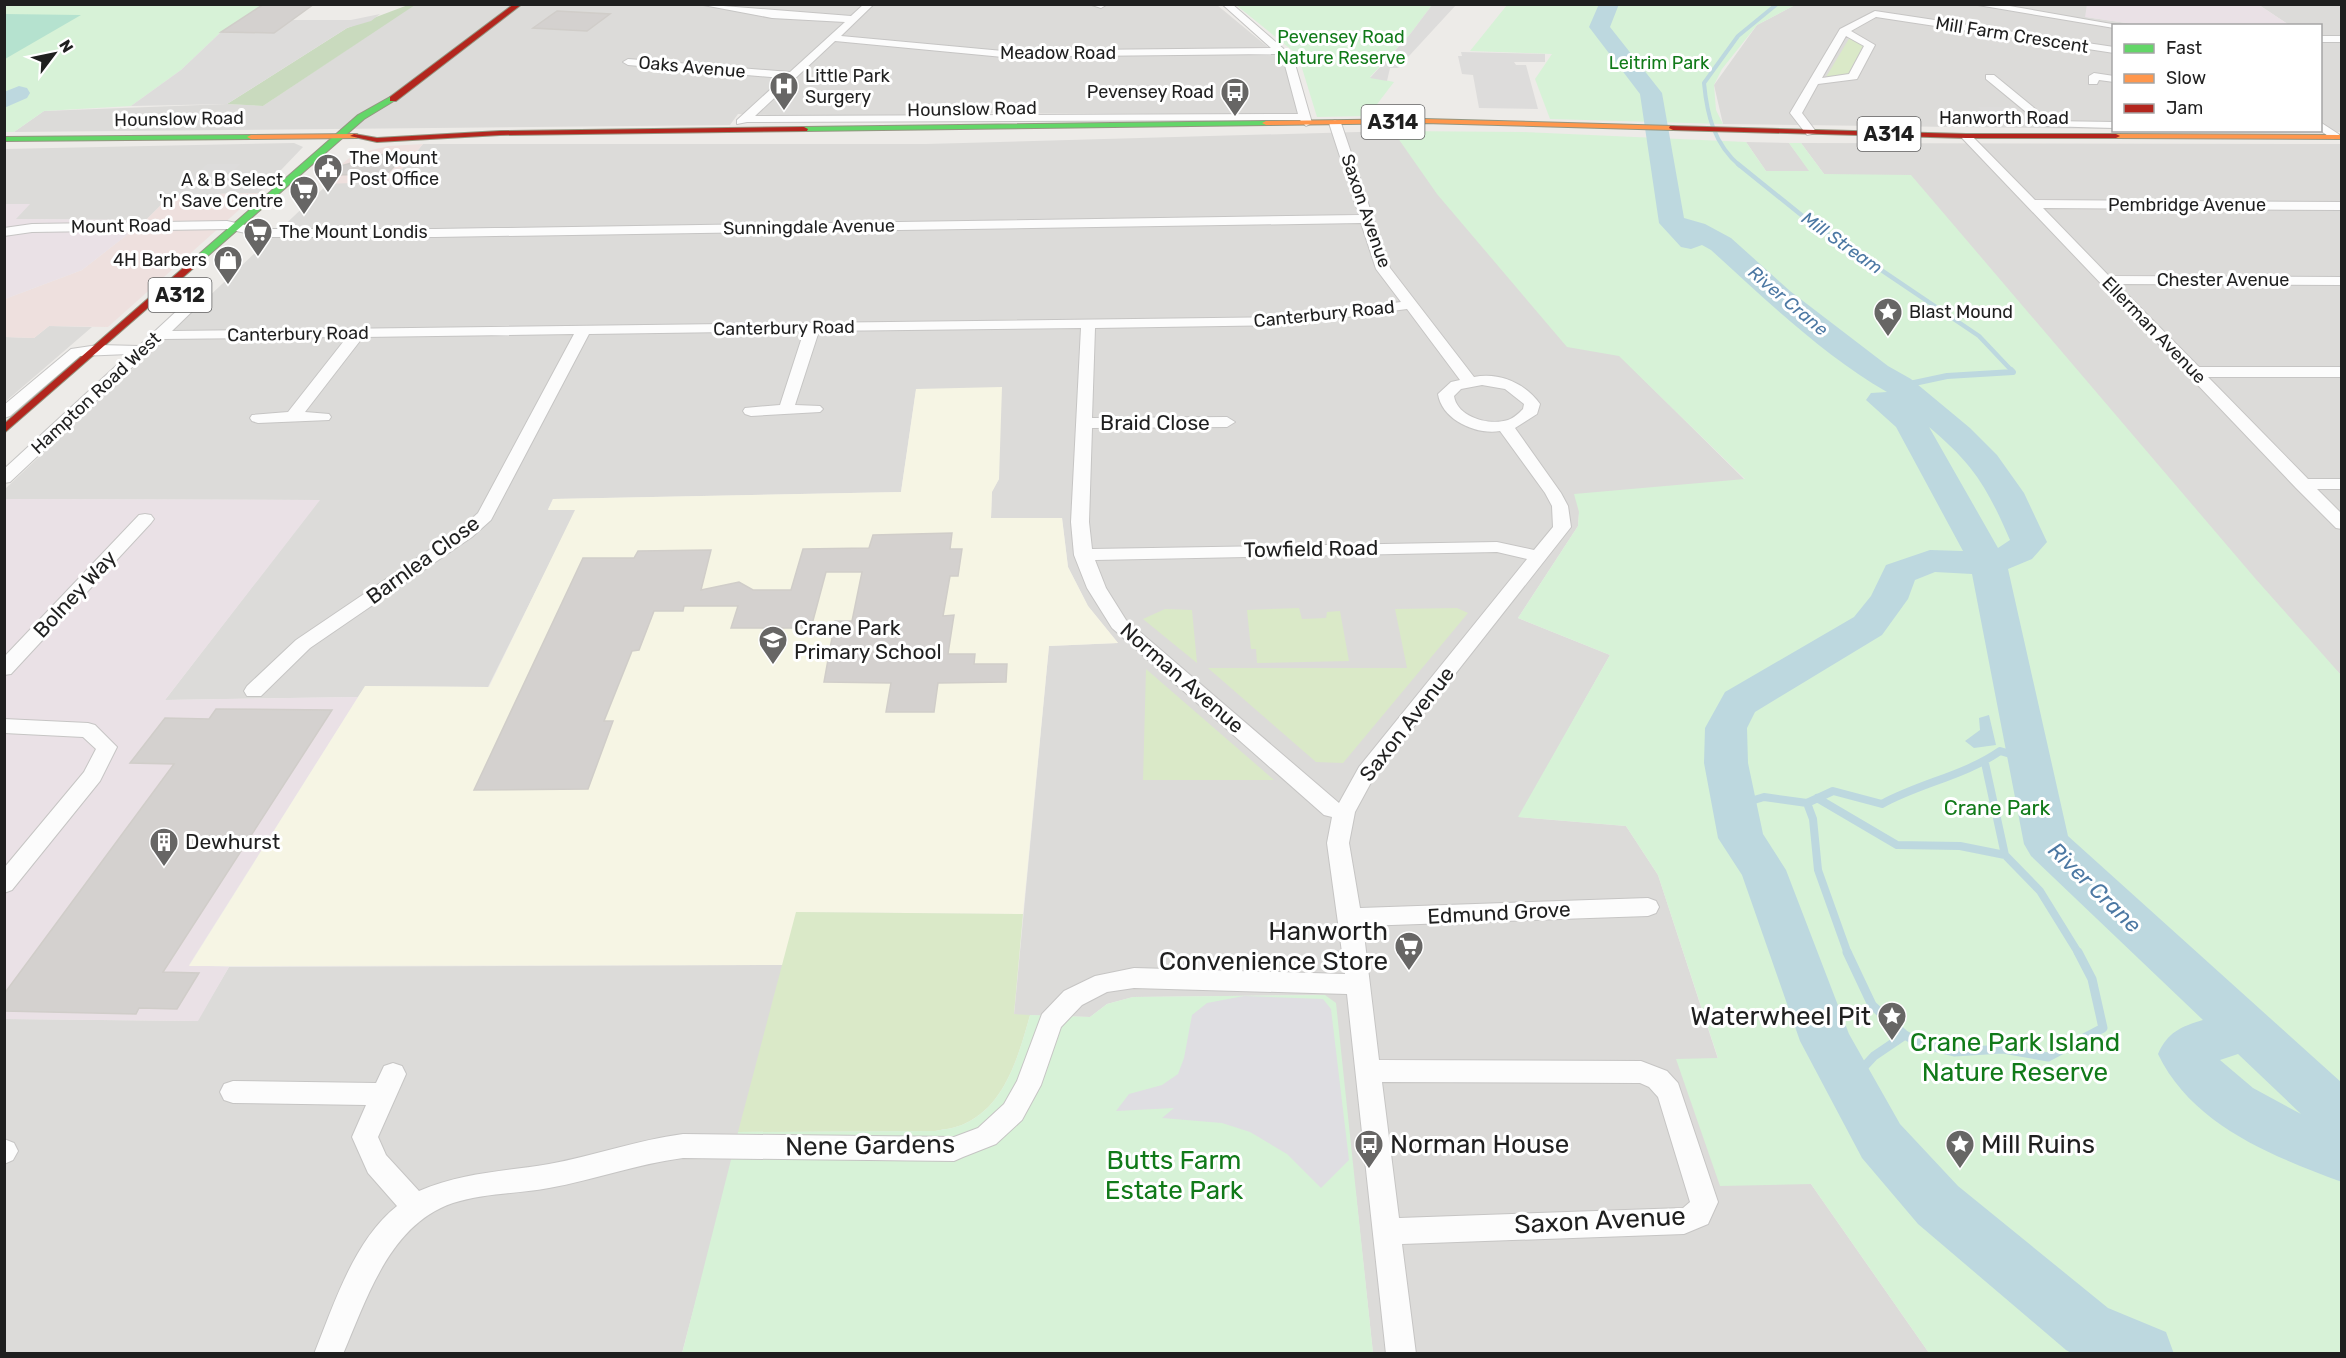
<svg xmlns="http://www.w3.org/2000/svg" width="2346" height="1358" font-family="Rubik,sans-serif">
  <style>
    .residential { fill: #dcdbd9 }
    .commercial { fill: #eee0de }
    .industrial { fill: #eae1e6 }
    .education { fill: #f6f5e4 }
    .grass { fill: #dae9c8 }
    .forest { fill: #c9dabe }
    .park { fill: #d7f2d7 }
    .pitch { fill: #b5e2cf }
    .parking { fill: #dddcdb }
    .plaza { fill: #dfdee2 }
    .water { fill: #bdd8df }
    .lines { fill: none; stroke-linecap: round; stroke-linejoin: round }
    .stream-far4 { stroke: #bdd8df; stroke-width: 4 }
    .stream-far3 { stroke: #bdd8df; stroke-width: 4.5 }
    .stream-far2 { stroke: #bdd8df; stroke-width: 6 }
    .stream-far1 { stroke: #bdd8df; stroke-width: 8 }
    .stream { stroke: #bdd8df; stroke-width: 9 }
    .river { fill: #bdd8df; fill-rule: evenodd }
    .building { fill: #d4d1cf; stroke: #d0cdc9; stroke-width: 1.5 }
    .street-casing { stroke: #c6c5c4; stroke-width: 2 }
    .fast-casing { stroke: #949681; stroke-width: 2 }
    .slow-casing { stroke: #949681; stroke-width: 2 }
    .jam-casing { stroke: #949681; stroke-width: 2 }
    .street { fill: #fcfcfc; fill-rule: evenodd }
    .fast { fill: #63d668; fill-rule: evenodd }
    .slow { fill: #ff974d; fill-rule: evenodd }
    .jam { fill: #b3261e; fill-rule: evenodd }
    .labels { text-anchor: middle; stroke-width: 6; stroke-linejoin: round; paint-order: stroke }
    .far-street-label { font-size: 18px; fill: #1f1f1f; stroke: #fff }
    .far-park-label { font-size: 18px; fill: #117a19; stroke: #fff }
    .far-poi-label { font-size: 18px; fill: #1f1f1f; stroke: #fff; text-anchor: start }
    .far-water-label { font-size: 18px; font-style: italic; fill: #4c78a3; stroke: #fff }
    .shield { fill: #fff; stroke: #626262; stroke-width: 1.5 }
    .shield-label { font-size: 20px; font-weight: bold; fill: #1f1f1f }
    .street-label { font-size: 21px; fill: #1f1f1f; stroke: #fff }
    .poi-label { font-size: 21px; fill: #1f1f1f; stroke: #fff; text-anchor: start }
    .park-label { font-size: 21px; fill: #117a19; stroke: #fff }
    .water-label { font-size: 22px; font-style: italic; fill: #4c78a3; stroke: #fff }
    .near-poi-label { font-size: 26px; fill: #1f1f1f; stroke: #fff; text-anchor: end }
    .near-park-label { font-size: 26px; fill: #117a19; stroke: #fff }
    .near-street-label { font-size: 26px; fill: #1f1f1f; stroke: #fff }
  </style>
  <rect width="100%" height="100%" fill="#edebe8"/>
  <path class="residential" d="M415 4 1217 5 1281 58 1293 85 1300 114 963 113 849 118 738 114 730 125 14 132 44 111 227 104 263 106Z
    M1795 5H2087L2086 17 2140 25 2114 26 2113 129 1723 124 1714 85 1757 25Z
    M2259 5H2341V132L2228 131 2320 130V26L2289 25Z
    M1393 131 1745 480 1579 512 1578 526 1518 618 1610 655 1519 817 1626 826 1658 875 1718 1059H1677L1811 1184 1929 1353H1373L1356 1195 1325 995 1133 997 1107 1004 1090 1017 1014 1015 1049 646 1118 643 1088 606 1068 567 1062 518H991L992 491 999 479 916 390 901 492 553 499 548 509 576 510 488 687 366 686 358 697 165 700 319 500 5 499V489L329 183 391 182 423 144H926Z
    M1746 142 1789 143 1810 171H1766Z
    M294 143 303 147 259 193 171 195 146 220 15 219 29 204H5V149Z
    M1801 143 2341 144V675L1824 174Z
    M49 326 92 327 5 402V337L34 338Z
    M785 965 682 1353 5 1354V1019L197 1021 229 967Z"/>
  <path class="commercial" d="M423 144 391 182 319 184 348 159 363 152 389 146Z
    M258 193 108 327 49 326 34 338 5 337V299L82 270 146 220 171 195Z"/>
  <path class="industrial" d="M2259 5 2289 25H2140L2085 17 2087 5Z
    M5 204H30L16 219 146 220 82 270 5 299Z
    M5 499 320 500 165 700 358 697 189 965 229 967 198 1021 5 1019Z"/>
  <path class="education" d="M1002 387 999 479 992 492 991 518H1062L1068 567 1088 606 1118 643 1049 646 1023 914 797 912 785 965 189 966 365 686 489 687 575 510H548L553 499 901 492 916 389Z"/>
  <path class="grass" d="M1850 37 1864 44 1848 75 1826 77Z
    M1299 608 1302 619 1326 618 1327 612 1340 611 1349 661 1257 663 1256 649H1251L1247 610Z
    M1457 608 1468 613 1343 763 1316 762 1208 668H1407L1395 609Z
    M1165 609 1192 610 1197 663 1143 619Z
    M1146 669 1274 780H1143Z
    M796 912 1023 914 1014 1014 1030 1015C1019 1054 1006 1104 966 1123 957 1128 945 1129 935 1131L738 1132Z"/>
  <path class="forest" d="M408 5H415L263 106 227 104 347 28Z"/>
  <path class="park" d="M4 5H264L221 32 181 70 131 106 44 111 14 132H5Z
    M1236 5H1432L1411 33 1370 77 1394 82 1368 116 1317 117 1298 55Z
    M1507 5H1795L1757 25 1722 69 1714 85 1716 110 1723 124 1550 119 1535 79 1552 54 1470 51Z
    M1393 131 1523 132 1746 142 1766 171H1809L1789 143H1801L1824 174 1911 175 2254 577 2341 675V1353H1929L1811 1184 1720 1186 1676 1059 1718 1058 1658 875 1626 826 1518 817 1610 655 1518 618 1578 526 1579 512 1574 494 1745 479 1619 356 1567 347 1437 194Z
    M1325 995 1336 1003 1373 1353 682 1354 738 1132 935 1131C945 1129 957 1128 966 1123 1006 1104 1019 1054 1030 1015L1090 1017 1107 1004 1133 997Z"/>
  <path class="pitch" d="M5 14 81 15 5 59Z"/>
  <path class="parking" d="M1432 5H1456L1398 68H1390L1387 81 1370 78 1411 33Z
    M380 14 371 21 347 28 227 104 131 106 181 70 221 32 274 33 292 20H351Z
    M1461 52 1545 54V62H1514L1516 65H1526L1538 109 1479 108 1473 75 1462 74 1458 56H1462Z
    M1978 107H2014L2034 125 1997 126Z
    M207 164H240L219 185H221L219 189H224L217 195 174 196Z"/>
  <path class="plaza" d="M1244 996 1323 999 1331 1009 1349 1160 1321 1188 1287 1154 1250 1132 1222 1123 1162 1118 1174 1108 1116 1111 1129 1094 1162 1085 1178 1074 1184 1058 1192 1015 1207 1003Z"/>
  <path class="water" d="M1989 715 1996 745 1974 748 1965 741 1980 730 1979 718Z"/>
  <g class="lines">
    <path class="stream-far4" d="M1740 166C1714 144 1707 115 1704 83L1738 36 1777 4"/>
    <path class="stream-far3" d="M1738 164 1810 222 1979 336 2013 372"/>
    <path class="stream-far2" d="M1900 386 1947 376 2013 372 2011 370"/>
    <path class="stream-far1" d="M1985 763 2005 855 2040 891 2079 954
      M1817 798 1897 845 1960 846 2005 855
      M1807 803 1813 819 1818 870 1848 954
      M1734 806 1764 797 1807 803 1833 791 1882 804C1920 783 1964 776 2000 751L2014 755"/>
    <path class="stream" d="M1847 952 1872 1005 1905 1035
      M1849 1083 1874 1056 1905 1035 1921 1044 1954 1052 2003 1049 2048 1057 2103 1028 2092 979 2078 952"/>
    <path class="river" d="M1599 4H1619L1610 27 1662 93 1684 218 1705 224 1731 238 1790 291 1888 366 1911 379 1970 428 1997 455 2024 493 2047 542 2032 559 2008 569 2068 836 2342 1083V1182C2272 1156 2192 1125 2158 1054 2168 1032 2180 1027 2203 1020L2031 856 2024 844 1972 574 1935 572 1915 580 1908 599 1882 635 1755 712 1747 728 1748 763 1763 834 1786 870 1849 1034 1900 1124 1958 1186 2108 1308 2166 1332 2174 1354H2073L2066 1350 1918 1224 1862 1158 1800 1041 1742 875 1718 838 1704 763 1705 728 1725 692 1854 617 1871 596 1886 565 1930 550 1963 551 1896 427 1866 400 1871 393 1887 392C1823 355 1766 300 1711 250L1702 245 1691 249 1681 247 1659 223 1640 94 1589 27ZM1929 427C1974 465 1987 487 2010 540L1998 548ZM2238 1054 2301 1114 2253 1088 2220 1060Z
      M19 86 27 88 30 93 27 98 4 108V92Z"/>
  </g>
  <path class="building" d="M264 4H314L274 33 221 32Z
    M557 11 610 14 587 31 533 28Z
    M384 154 405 155 387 174 334 175 333 168Z
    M952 533 950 549H962L958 576H950L943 616 954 615 948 654H975L974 664H1007L1006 682 938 683 934 712H886L891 683 824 682 835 621H852L862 572H826L811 628H731L738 606H684L683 611H654L639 650 632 651 604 721H613L588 789 474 790 583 558H634L638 551 711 550 701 590 739 582 753 590H791L803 549 869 548 873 535Z
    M216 709 332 710 163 972 199 973 177 1009 139 1008 136 1014 4 1011V994L174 764 130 763 165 718 209 719Z"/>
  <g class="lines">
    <g class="street-casing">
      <path id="street" d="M698 4 851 16 864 4H874L841 36 1003 51 1271 48 1222 4H1232L1293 57 1312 123 1306 126 1300 120 747 122 737 124V120L783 78 628 65 623 62 628 59 790 72 845 22 772 18ZM835 41 1003 57 1278 54 1283 58 1298 114 755 116Z
        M1089 4H1105L1106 5 1101 8Z
        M1972 4H1998L2123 26H2114V28Z
        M1875 11 2114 47V53L1876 17 1851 31 1875 45 1857 79 1818 84 1802 113 1817 133 1807 135 1790 113 1840 29ZM1846 36 1864 46 1849 74 1822 78Z
        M2320 36H2342V42H2320Z
        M2094 73 2114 76V82L2099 80 2097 84H2089V76Z
        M1986 75H1994L2050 121 2114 122V128L2043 126 1986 79Z
        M1335 120 1341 123 1390 268 1474 377C1499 372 1525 383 1540 404L1537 414 1515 428 1561 493 1568 506 1571 527 1374 777 1355 812 1349 843 1360 908 1648 898 1656 901 1659 907 1656 913 1648 916 1363 926 1379 1060 1641 1061 1667 1071 1678 1083 1718 1202 1708 1224 1684 1234 1402 1244 1416 1354H1386L1347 994 1134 988 1107 992 1082 1005 1061 1027 1041 1085 1022 1120 996 1144 963 1157 954 1161 683 1158C637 1164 594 1180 549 1188 517 1194 484 1193 453 1203 390 1224 367 1298 343 1354H314C334 1304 354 1240 397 1206L368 1173 352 1137 366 1105 233 1103 224 1100 220 1092 224 1084 233 1081 376 1083 384 1066 393 1063 402 1066 406 1074 378 1137 386 1155 419 1191C464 1172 502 1172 549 1164 594 1156 637 1140 683 1134L954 1137 978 1128 1004 1104 1017 1081 1042 1014 1064 991 1095 976 1134 968 1345 974 1327 843 1332 817 1324 815 1112 628 1087 588 1074 555 1071 522 1081 328 819 331 795 405 820 406 823 409 820 412 751 416 745 414 743 411 745 408 780 405 804 331 589 334 491 520 472 537 310 648 261 696H247L244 691 247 686 296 640 460 529 478 513 574 334 363 337 305 412 329 414 331 417 329 420 258 423 252 421 250 418 252 415 288 412 347 337 162 339 10 482 4 483V469L129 354 80 356 10 416 4 418V405L71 349 98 345 139 346 195 294 185 284 192 280 210 294 172 331 1287 317 1401 302 1376 269 1361 223 435 237H264L227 229 32 232 4 236V228L32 224 227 221 264 229H435L1359 215 1329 123ZM1407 309 1460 380 1451 382 1438 394C1442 420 1476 435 1500 431L1545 493 1552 506 1553 527 1534 550 1497 542 1092 549 1089 522 1092 428 1227 427 1235 422 1227 417 1092 418 1095 328 1287 325ZM1482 385 1505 389 1524 404 1523 409C1519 413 1514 418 1508 420 1489 426 1457 417 1454 396L1461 389ZM1497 552 1527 559 1359 767 1339 803 1126 620 1106 588 1095 560ZM1382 1082 1640 1083 1649 1087 1658 1097 1690 1202 1683 1208 1399 1218Z
        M2320 122 2340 135V139H2332L2320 130Z
        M1962 134H1970L2035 200 2342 202V210L2043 208 2109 276 2342 277V285L2117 284 2199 367H2342V377H2208L2308 479H2342V489H2317L2342 514V529L2336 528 2296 488 1962 138Z
        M145 514 151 515 154 519 151 523 11 674 4 675V657L139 515Z
        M4 719 88 723 95 725 117 747 100 781 12 890 4 893V868L84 772 96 749 83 737 4 733Z
        M4 1139 14 1143 18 1151 13 1160 4 1164Z"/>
    </g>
    <g class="fast-casing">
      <path id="fast" d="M390 97 397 99 364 119 203 260H197V256L358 115Z
        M1266 121 1270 123 1269 125 804 131 800 129 804 127Z
        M254 135 255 137 251 139 4 141V137Z"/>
    </g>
    <g class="slow-casing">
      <path id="slow" d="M1424 119 1673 126 1677 128 1673 130 1424 123 1266 125 1262 123 1266 121Z
        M354 134H357V138L251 139 247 137 251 135Z
        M2113 134 2342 135V139L2116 138H2113Z"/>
    </g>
    <g class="jam-casing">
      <path id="jam" d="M514 4H522L396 101H390V97Z
        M1670 126 1966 134H2116L2120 136 2116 138H1966L1673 130 1669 128Z
        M804 127 808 129 807 131 500 135 377 142 350 136 354 134 377 138 500 131Z
        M197 256 205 258 4 433V424Z"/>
    </g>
    <use href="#street" class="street"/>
    <use href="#fast" class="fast"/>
    <use href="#slow" class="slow"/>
    <use href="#jam" class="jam"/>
  </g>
  <defs>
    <g id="hospital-pin" transform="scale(1.5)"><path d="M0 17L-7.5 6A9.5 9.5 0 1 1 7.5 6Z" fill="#676665" stroke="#fff"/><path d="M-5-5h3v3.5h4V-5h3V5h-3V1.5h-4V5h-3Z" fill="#fff"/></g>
    <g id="bus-pin" transform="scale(1.5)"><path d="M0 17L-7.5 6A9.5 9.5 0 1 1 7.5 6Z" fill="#676665" stroke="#fff"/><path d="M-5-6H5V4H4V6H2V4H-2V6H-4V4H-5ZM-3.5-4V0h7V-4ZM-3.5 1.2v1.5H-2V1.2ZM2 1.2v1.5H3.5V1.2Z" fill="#fff"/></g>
    <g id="civic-pin" transform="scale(1.5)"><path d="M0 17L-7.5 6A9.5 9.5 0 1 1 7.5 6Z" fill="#676665" stroke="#fff"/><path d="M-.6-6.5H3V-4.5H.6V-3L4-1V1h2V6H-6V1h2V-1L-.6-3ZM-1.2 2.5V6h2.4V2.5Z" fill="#fff"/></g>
    <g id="supermarket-pin" transform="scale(1.5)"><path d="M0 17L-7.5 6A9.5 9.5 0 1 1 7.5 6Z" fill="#676665" stroke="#fff"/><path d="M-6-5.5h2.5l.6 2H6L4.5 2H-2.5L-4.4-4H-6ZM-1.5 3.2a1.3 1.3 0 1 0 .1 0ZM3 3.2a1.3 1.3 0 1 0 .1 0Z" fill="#fff"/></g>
    <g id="shop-pin" transform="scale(1.5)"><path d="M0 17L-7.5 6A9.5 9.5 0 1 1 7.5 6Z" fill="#676665" stroke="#fff"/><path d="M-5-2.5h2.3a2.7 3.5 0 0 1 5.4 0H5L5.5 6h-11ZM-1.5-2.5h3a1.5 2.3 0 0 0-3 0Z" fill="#fff"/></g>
    <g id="sight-pin" transform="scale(1.5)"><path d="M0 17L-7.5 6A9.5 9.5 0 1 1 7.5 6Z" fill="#676665" stroke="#fff"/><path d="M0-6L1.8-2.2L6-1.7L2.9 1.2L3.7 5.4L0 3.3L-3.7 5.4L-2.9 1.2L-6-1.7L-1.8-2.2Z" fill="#fff"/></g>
    <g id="school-pin" transform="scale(1.5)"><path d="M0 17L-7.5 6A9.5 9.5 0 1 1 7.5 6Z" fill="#676665" stroke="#fff"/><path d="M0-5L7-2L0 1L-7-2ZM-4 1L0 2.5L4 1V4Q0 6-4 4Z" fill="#fff"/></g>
    <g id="building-pin" transform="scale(1.5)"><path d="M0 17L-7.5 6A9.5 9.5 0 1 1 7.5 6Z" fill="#676665" stroke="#fff"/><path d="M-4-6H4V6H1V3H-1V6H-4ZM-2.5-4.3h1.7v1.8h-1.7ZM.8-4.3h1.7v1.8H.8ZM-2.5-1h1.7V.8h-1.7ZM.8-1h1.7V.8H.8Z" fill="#fff"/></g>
  </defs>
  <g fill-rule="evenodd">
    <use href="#hospital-pin" x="784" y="86"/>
    <use href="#bus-pin" x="1235" y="92"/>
    <use href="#civic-pin" x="328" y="168"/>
    <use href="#supermarket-pin" x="304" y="190"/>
    <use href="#supermarket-pin" x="258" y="232"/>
    <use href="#shop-pin" x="228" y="260"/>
    <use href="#sight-pin" x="1888" y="312"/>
    <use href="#school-pin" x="773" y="640"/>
    <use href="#building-pin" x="164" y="842"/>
    <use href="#supermarket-pin" x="1409" y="946"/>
    <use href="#sight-pin" x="1892" y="1016"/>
    <use href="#bus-pin" x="1369" y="1144"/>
    <use href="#sight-pin" x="1960" y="1144"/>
  </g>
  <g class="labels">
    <g class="far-street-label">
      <text transform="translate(2012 35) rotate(9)" y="6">Mill Farm Crescent</text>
      <text x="1058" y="59">Meadow Road</text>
      <text transform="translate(692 67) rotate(5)" y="6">Oaks Avenue</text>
      <text transform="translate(972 109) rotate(-1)" y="6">Hounslow Road</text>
      <text x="2004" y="124">Hanworth Road</text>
      <text transform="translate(179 119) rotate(-1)" y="6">Hounslow Road</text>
      <text x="2187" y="211">Pembridge Avenue</text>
      <text transform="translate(1366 211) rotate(71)" y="6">Saxon Avenue</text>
      <text transform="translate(121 226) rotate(-1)" y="6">Mount Road</text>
      <text transform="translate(809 227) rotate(-1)" y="6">Sunningdale Avenue</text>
      <text x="2223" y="286">Chester Avenue</text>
      <text transform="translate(1324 314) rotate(-6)" y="6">Canterbury Road</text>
      <text transform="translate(784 328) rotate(-1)" y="6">Canterbury Road</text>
      <text transform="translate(2154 330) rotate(46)" y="6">Ellerman Avenue</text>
      <text transform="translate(298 334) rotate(-1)" y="6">Canterbury Road</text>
      <text transform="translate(96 393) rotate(-43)" y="6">Hampton Road West</text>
    </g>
    <g class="far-park-label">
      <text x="1341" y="43">Pevensey Road<tspan x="1341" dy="21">Nature Reserve</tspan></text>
      <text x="1659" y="69">Leitrim Park</text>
    </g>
    <g class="far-poi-label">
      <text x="805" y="82">Little Park<tspan x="805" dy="21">Surgery</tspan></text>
      <text x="1214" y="98" text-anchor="end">Pevensey Road</text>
      <text x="349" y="164">The Mount<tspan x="349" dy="21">Post Office</tspan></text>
      <text x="283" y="186" text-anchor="end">A &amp; B Select<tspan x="283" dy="21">'n' Save Centre</tspan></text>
      <text x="279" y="238">The Mount Londis</text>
      <text x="207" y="266" text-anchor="end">4H Barbers</text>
      <text x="1909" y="318">Blast Mound</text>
    </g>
    <g class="far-water-label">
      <text transform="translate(1842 243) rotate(35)" y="6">Mill Stream</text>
      <text transform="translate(1788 301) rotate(40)" y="6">River Crane</text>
    </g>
    <g class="shield">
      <rect x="1361.5" y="105" width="63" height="34" rx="4.5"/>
      <rect x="1857.5" y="117" width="63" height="34" rx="4.5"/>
      <rect x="148.5" y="278" width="63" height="34" rx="4.5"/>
    </g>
    <g class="shield-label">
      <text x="1393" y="129">A314</text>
      <text x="1889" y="141">A314</text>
      <text x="180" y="302">A312</text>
    </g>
    <g class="street-label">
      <text x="1155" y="430">Braid Close</text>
      <text transform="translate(1311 549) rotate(-1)" y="7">Towfield Road</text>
      <text transform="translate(423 560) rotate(-36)" y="7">Barnlea Close</text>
      <text transform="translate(75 594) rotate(-47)" y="7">Bolney Way</text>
      <text transform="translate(1182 678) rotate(41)" y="7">Norman Avenue</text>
      <text transform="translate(1407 724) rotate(-52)" y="7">Saxon Avenue</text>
      <text transform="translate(1499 913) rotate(-3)" y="7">Edmund Grove</text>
    </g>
    <g class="poi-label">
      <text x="794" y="635">Crane Park<tspan x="794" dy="24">Primary School</tspan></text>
      <text x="185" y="849">Dewhurst</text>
    </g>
    <g class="park-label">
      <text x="1997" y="815">Crane Park</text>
    </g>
    <g class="water-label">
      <text transform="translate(2095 887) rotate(44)" y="8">River Crane</text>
    </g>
    <g class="near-poi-label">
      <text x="1388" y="940">Hanworth<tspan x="1388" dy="30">Convenience Store</tspan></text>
      <text x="1871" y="1025">Waterwheel Pit</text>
      <text x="1390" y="1153" text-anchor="start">Norman House</text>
      <text x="1981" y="1153" text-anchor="start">Mill Ruins</text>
    </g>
    <g class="near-park-label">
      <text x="2015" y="1051">Crane Park Island<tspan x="2015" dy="30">Nature Reserve</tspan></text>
      <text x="1174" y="1169">Butts Farm<tspan x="1174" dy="30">Estate Park</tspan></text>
    </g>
    <g class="near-street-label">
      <text transform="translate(870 1145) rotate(-1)" y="9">Nene Gardens</text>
      <text transform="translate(1600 1220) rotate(-3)" y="9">Saxon Avenue</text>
    </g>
  </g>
  <rect width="2346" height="1358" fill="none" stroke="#1f1f1f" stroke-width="12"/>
  <rect x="2112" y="24" width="210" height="108" fill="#ffffff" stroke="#a5a5a5" stroke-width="1.5"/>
  <rect x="2124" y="44" width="30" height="9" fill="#63d668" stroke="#a5a5a5" stroke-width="1.5"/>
  <text x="2166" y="54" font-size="18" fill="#1f1f1f">Fast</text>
  <rect x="2124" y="74" width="30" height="9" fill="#ff974d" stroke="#a5a5a5" stroke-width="1.5"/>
  <text x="2166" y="84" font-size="18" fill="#1f1f1f">Slow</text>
  <rect x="2124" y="104" width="30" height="9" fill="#b3261e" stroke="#a5a5a5" stroke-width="1.5"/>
  <text x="2166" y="114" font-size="18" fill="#1f1f1f">Jam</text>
  <g transform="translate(54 54) rotate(58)" stroke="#ffffff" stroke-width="4.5" paint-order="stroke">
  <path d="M0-4.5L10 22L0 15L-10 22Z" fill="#1f1f1f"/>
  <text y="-9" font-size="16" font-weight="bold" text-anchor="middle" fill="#1f1f1f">N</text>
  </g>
</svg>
